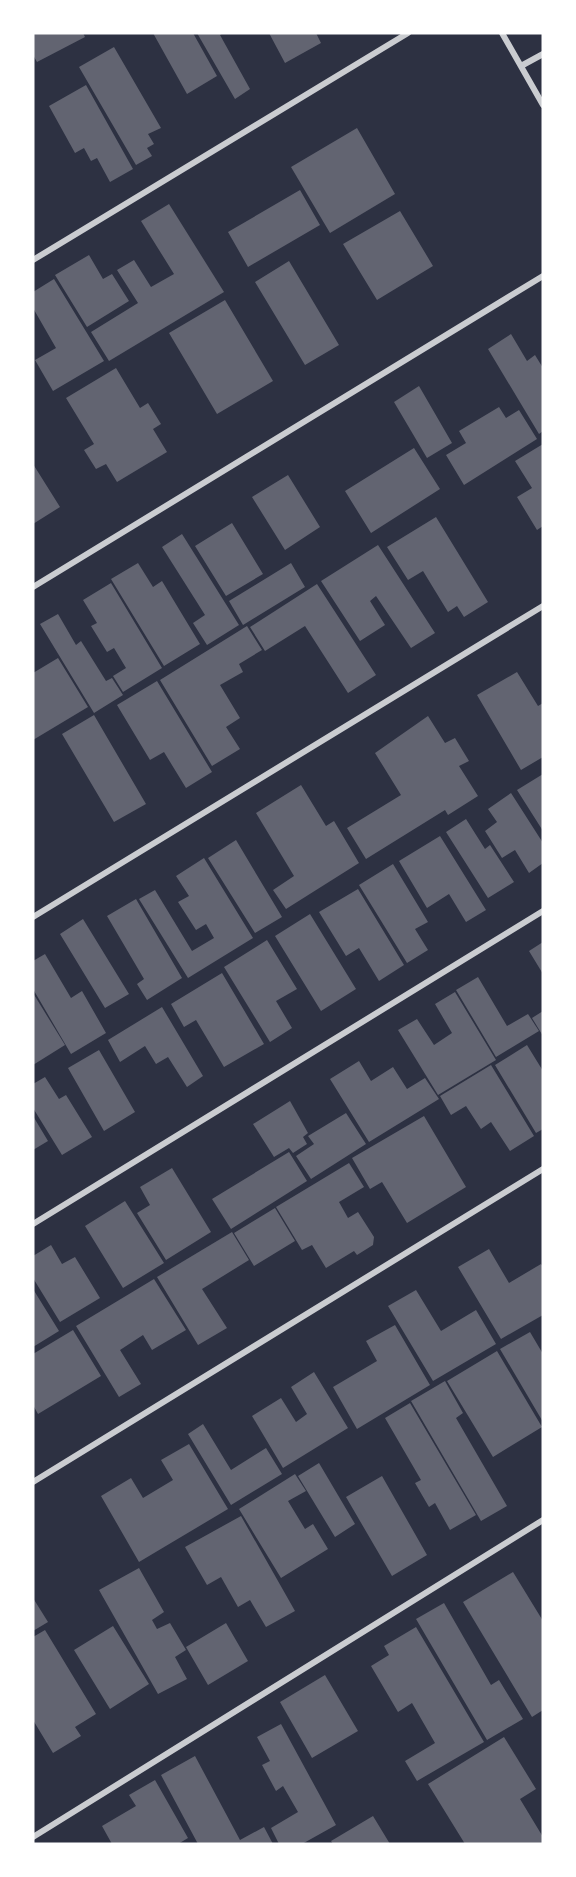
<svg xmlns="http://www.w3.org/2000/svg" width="576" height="1877" font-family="'Sofia Sans Condensed',sans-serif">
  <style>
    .building { fill: #626471 }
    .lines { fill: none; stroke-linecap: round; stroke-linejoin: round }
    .minor { stroke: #caccd0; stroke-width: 6 }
  </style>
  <rect width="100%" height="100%" fill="#2d3142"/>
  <path class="building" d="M33 33H83L85 37 37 62 33 55Z
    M153 33H193L217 76 187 94Z
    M197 33H223L220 35 250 89 235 99Z
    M269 33H316L321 43 285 63Z
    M114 47 161 128 148 134 154 144 147 148 152 156 136 165 79 67Z
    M86 85 133 169 110 182 97 158 91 161 84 148 75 153 49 106Z
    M357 128 395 194 330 233 291 167Z
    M300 190 320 225 248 267 228 232Z
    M169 204 224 292 109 361 91 332 138 303 117 270 134 260 151 287 174 274 141 221Z
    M400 211 433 266 377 300 343 244Z
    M89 255 103 279 112 274 129 301 87 327 55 275Z
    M289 261 339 345 305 365 255 282Z
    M54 279 104 361 53 391 35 360 56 348 33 308V292Z
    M225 300 273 381 217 414 169 333Z
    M511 334 527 361 535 355 543 368V431L539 434 488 349Z
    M116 368 140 408 148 403 161 424 153 429 167 452 117 482 106 464 96 469 84 450 94 444 66 398Z
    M419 386 452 443 427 458 394 402Z
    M499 407 506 418 519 410 537 439 464 485 446 455 466 443 459 431Z
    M543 444V526L537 530 517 497 532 488 515 461Z
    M414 448 440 489 371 533 345 491Z
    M33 464 60 507 33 524Z
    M288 475 320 527 285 550 252 497Z
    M436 517 488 602 464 617 457 606 448 612 423 571 408 580 387 547Z
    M232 523 263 574 226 596 195 546Z
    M182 534 239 625 207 645 193 623 205 615 162 547Z
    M378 545 435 633 411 648 376 596 370 601 385 625 360 641 321 581Z
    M138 563 153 587 162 581 200 644 164 666 111 579Z
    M291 563 305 587 243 625 229 601Z
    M111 583 162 668 123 692 113 676 126 668 114 648 107 652 91 626 97 623 83 600Z
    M317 584 376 675 348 693 305 626 265 651 250 627Z
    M58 614 76 645 81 641 106 681 112 678 123 695 94 713 40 624Z
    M247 626 262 650 239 664 243 672 220 685 240 718 226 727 240 749 212 766 160 680Z
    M58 658 88 707 33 740V673Z
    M517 672 538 706 543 703V757L521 770 477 695Z
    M157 681 212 772 186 788 164 752 150 760 117 705Z
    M94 715 146 804 114 822 62 734Z
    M428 716 445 743 455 738 469 761 459 766 478 796 448 815 445 810 366 859 347 828 401 795 375 753Z
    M543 774V831L517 790Z
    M301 785 326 826 334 821 359 863 286 909 273 890 294 876 256 813Z
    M511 793 543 843V863L529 873 515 850 502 858 485 831 497 822 488 809Z
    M466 819 485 849 490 845 514 882 488 898 446 832Z
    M440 836 486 910 466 922 449 894 427 908 399 861Z
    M236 840 282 917 255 933 208 858Z
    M204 858 253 938 188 978 139 899 155 890 192 951 214 938 206 924 196 930 178 902 189 896 176 876Z
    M393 864 428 922 415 929 428 950 407 963 359 885Z
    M358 889 404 965 379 981 359 948 346 956 319 912Z
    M136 899 182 978 147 1000 137 984 144 979 107 916Z
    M310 914 356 989 321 1011 275 936Z
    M83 919 129 994 105 1008 60 934Z
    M267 940 297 989 276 1001 292 1028 270 1042 224 967Z
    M543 942V974L529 951Z
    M45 954 71 998 82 991 106 1033 71 1054 33 989V961Z
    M222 973 264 1044 224 1067 196 1020 184 1027 171 1004Z
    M478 977 507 1026 528 1014 539 1031 496 1057 456 990Z
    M455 992 496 1060 438 1095 398 1030 417 1019 434 1045 452 1033 435 1004Z
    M33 993 65 1045 33 1065Z
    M162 1007 203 1076 187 1087 168 1057 156 1064 145 1046 120 1062 108 1040Z
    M543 1011V1036L532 1018Z
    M527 1045 543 1071V1129L536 1133 495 1065Z
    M99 1050 135 1112 104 1131 68 1068Z
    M359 1061 371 1081 393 1067 407 1089 425 1078 439 1099 369 1142 330 1079Z
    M491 1065 534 1136 510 1151 491 1122 481 1129 466 1106 451 1115 440 1096Z
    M45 1077 59 1099 66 1095 92 1137 62 1155 33 1108V1084Z
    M290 1101 308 1133 303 1137 307 1144 293 1153 289 1148 274 1157 253 1124Z
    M346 1113 366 1144 311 1179 296 1156 314 1144 308 1136Z
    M33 1116 48 1141 33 1150Z
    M424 1116 466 1187 407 1223 382 1182 370 1189 352 1158Z
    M289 1152 307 1181 231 1229 212 1199Z
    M349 1163 364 1187 339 1202 348 1218 358 1212 374 1237 373 1245 357 1255 354 1251 326 1268 312 1245 302 1250 276 1207Z
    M172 1168 211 1232 166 1260 137 1213 150 1205 140 1187Z
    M125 1201 164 1263 123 1288 85 1226Z
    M275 1208 295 1241 254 1266 234 1233Z
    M232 1232 249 1260 202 1289 227 1328 198 1345 157 1277Z
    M51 1245 62 1264 75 1257 100 1298 60 1322 33 1278V1256Z
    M489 1249 509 1283 541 1264 543 1267V1315L501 1339 458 1267Z
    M154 1279 186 1330 152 1350 143 1335 120 1350 141 1384 119 1397 76 1326Z
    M33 1289 59 1331 33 1347Z
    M416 1290 441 1331 476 1310 496 1344 433 1381 388 1306Z
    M395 1325 430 1385 357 1429 333 1387 377 1361 366 1341Z
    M73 1330 101 1376 38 1414 33 1405V1354Z
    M530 1332 543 1354V1422L500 1349Z
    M497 1351 542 1427 493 1457 447 1381Z
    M314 1372 348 1428 283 1468 252 1416 281 1398 296 1422 307 1414 291 1387Z
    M445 1381 463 1413 456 1418 507 1506 481 1521 411 1401Z
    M410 1403 476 1515 450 1530 435 1503 429 1507 415 1483 421 1480 385 1418Z
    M203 1424 231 1470 266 1448 282 1474 231 1505 188 1434Z
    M189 1444 228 1509 139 1562 101 1496 131 1478 143 1498 173 1480 161 1460Z
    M319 1463 355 1524 335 1537 298 1476Z
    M295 1474 306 1491 288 1501 305 1529 313 1524 328 1549 281 1578 239 1509Z
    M382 1476 427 1555 392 1576 346 1497Z
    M241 1516 295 1611 266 1627 250 1600 238 1607 221 1577 207 1585 185 1547Z
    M139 1568 164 1612 152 1620 157 1629 170 1623 186 1650 175 1657 187 1679 158 1694 99 1590Z
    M513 1572 543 1621V1710L532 1717 463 1602Z
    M33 1598 48 1622 33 1631Z
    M444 1603 491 1685 499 1680 523 1719 487 1740 416 1619Z
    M226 1623 248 1661 208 1685 186 1647Z
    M113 1626 149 1684 110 1709 74 1650Z
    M416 1627 484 1742 417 1781 405 1761 435 1743 412 1703 398 1712 371 1666 389 1655 384 1646Z
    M45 1630 96 1714 75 1727 81 1736 53 1753 33 1720V1637Z
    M325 1675 358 1731 312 1758 280 1702Z
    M281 1724 336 1825 302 1844H279L271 1828 298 1812 283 1786 276 1791 262 1765 270 1761 257 1737Z
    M504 1737 536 1789 520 1799 543 1837V1844H465L428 1784Z
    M195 1756 240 1840 264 1827 273 1844H198L161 1775Z
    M155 1780 188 1838 178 1844H112L102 1826 136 1806 129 1795Z
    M373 1816 390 1844H333L331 1841Z"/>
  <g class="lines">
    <path class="minor" d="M502 33 543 105
      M521 66 543 54
      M33 260 408 33
      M33 587 543 276
      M33 917 543 606
      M33 1224 543 911
      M33 1482 543 1169
      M33 1837 543 1520"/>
  </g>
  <rect width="576" height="1877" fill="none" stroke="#ffffff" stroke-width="69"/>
</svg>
